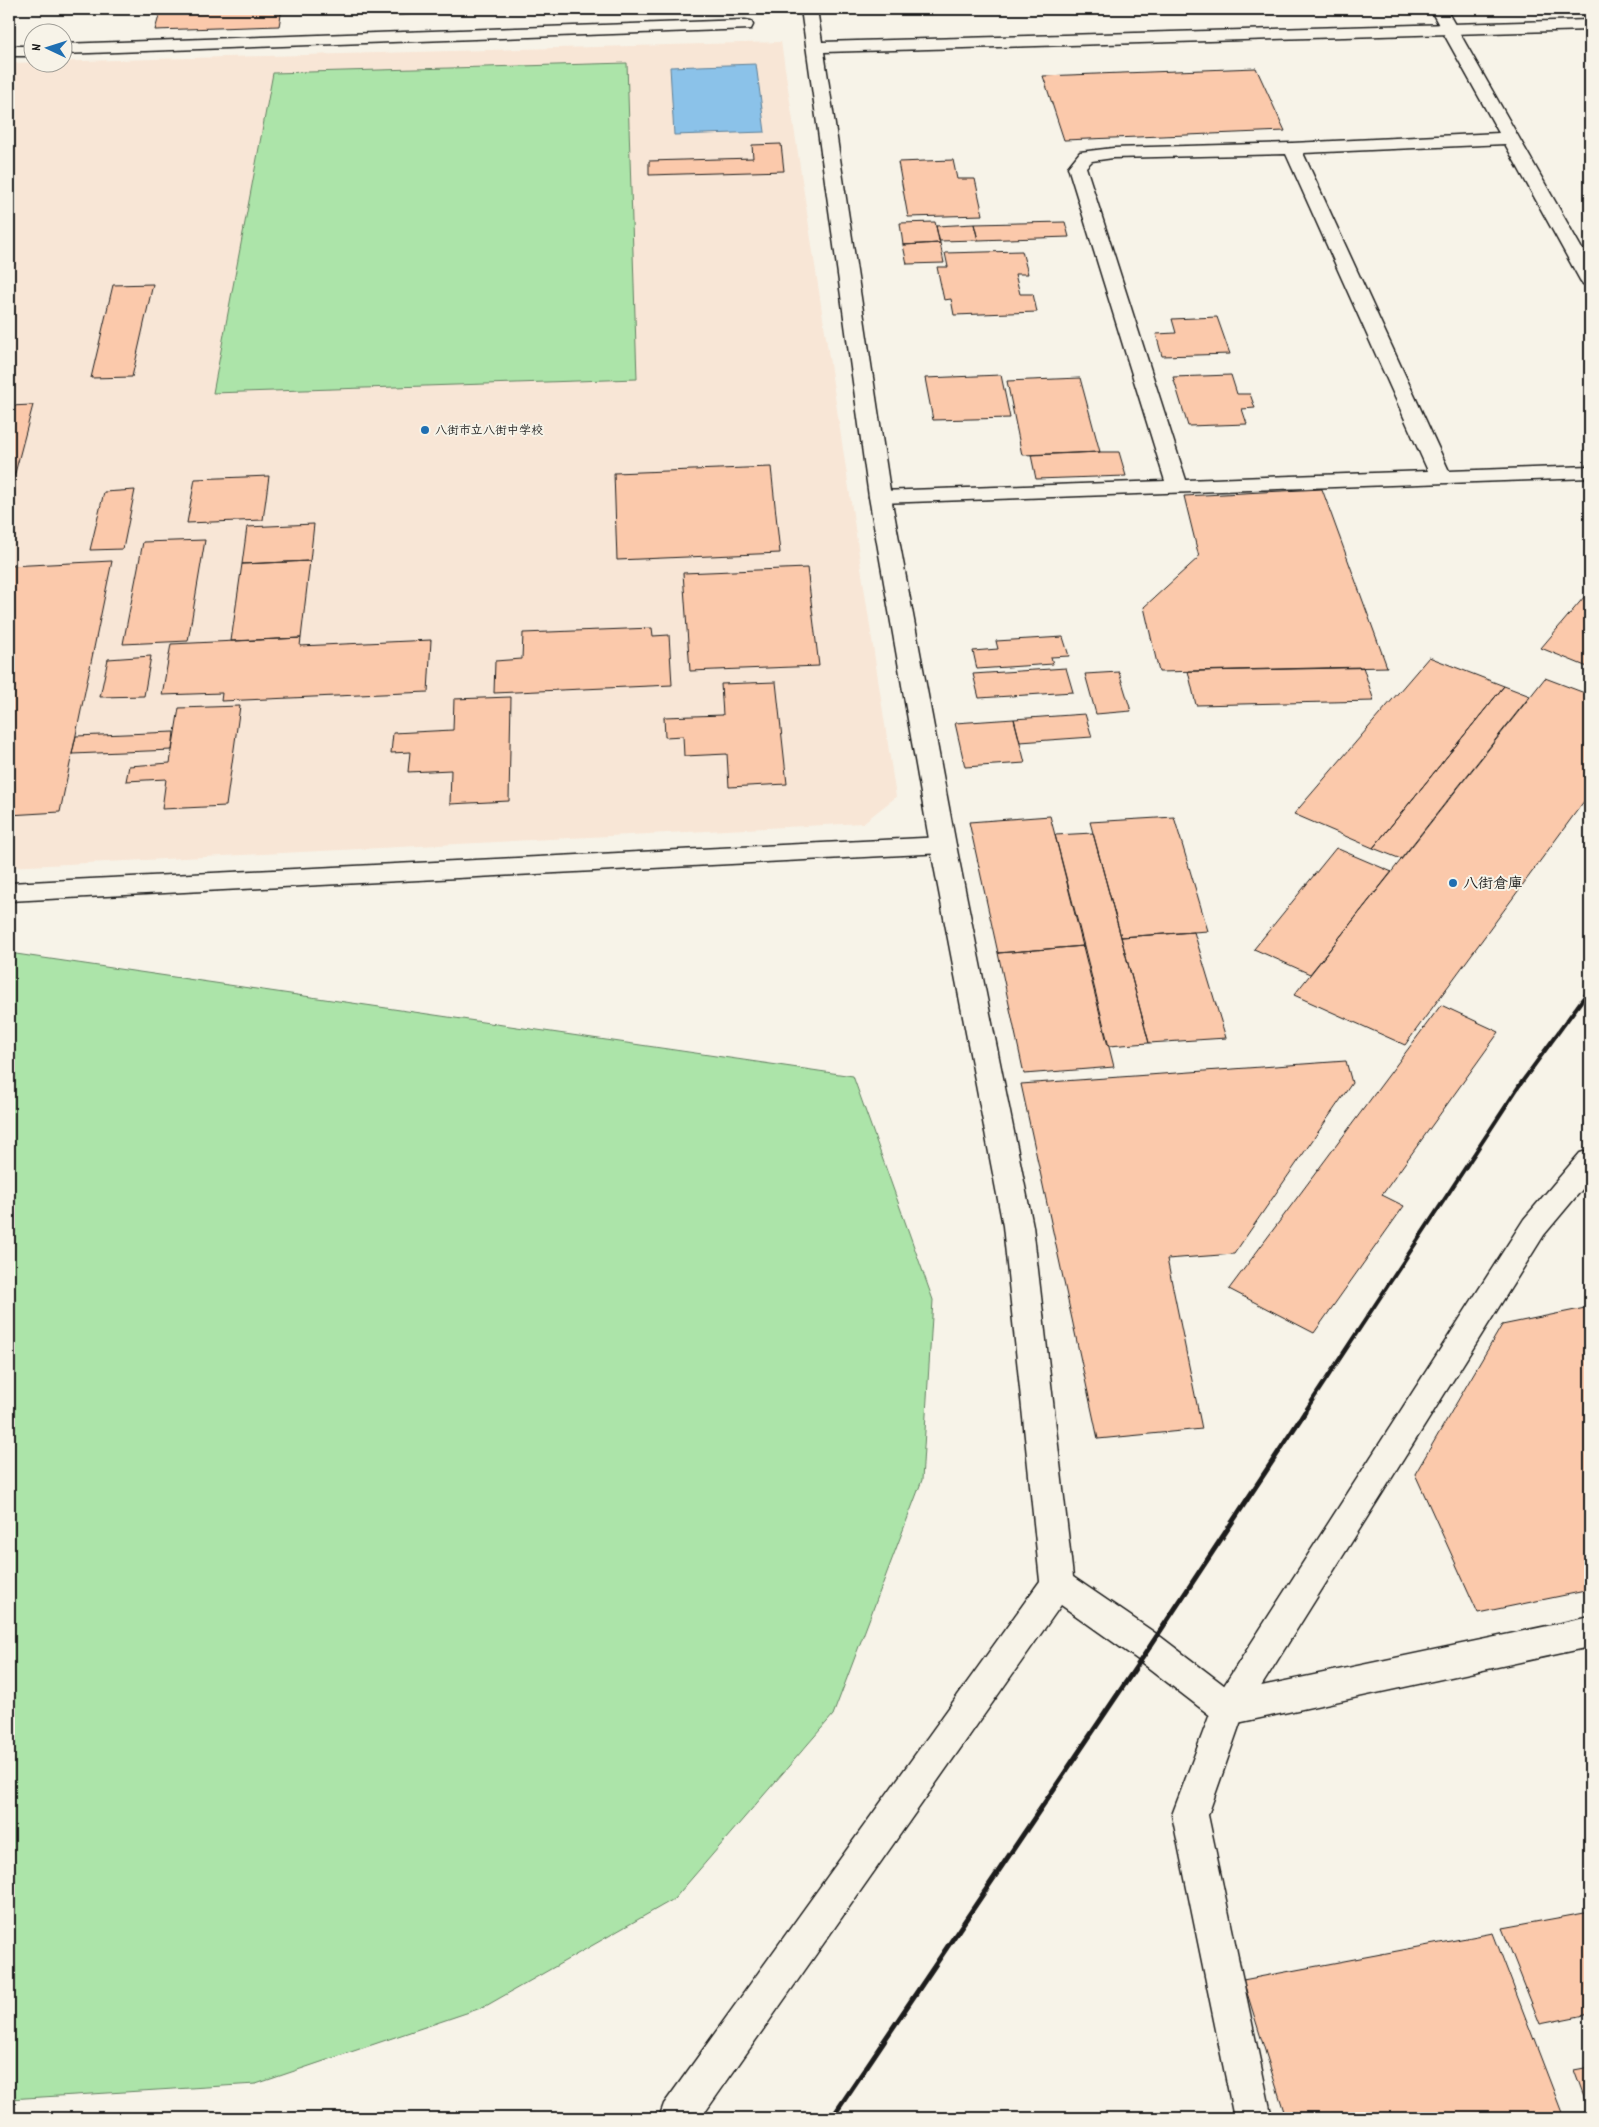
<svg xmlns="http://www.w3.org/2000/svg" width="1599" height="2127" font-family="Dekko,'Klee One',sans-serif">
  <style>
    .built { fill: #f8e6d6 }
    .green { fill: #ace4a9; stroke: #648062 }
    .water { fill: #8bc2e9; stroke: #5f8097 }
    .building { fill: #fbc9ab; stroke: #1c1c1c }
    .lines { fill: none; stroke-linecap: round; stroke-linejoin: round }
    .lane-casing { stroke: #1c1c1c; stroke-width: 3 }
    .street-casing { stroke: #1c1c1c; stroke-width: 3 }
    .secondary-casing { stroke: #1c1c1c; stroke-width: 3 }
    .lane { fill: #f7f3e8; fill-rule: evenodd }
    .street { fill: #f7f3e8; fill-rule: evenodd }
    .secondary { fill: #f7f3e8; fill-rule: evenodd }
    .rail-far1 { stroke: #1c1c1c; stroke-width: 4 }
    .rail { stroke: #1c1c1c; stroke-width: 5 }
    .poi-dot { fill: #1f6fb2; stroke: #f7f3e8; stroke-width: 2 }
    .labels { text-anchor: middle; stroke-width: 4; stroke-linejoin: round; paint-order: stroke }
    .far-poi-label { font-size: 12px; font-weight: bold; fill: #1c1c1c; stroke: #f7f3e8; text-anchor: start }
    .poi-label { font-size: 15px; font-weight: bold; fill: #1c1c1c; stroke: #f7f3e8; text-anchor: start }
  </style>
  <rect width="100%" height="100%" fill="#f7f3e8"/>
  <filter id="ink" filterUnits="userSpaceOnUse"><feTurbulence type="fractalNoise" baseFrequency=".02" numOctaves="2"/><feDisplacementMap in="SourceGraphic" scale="10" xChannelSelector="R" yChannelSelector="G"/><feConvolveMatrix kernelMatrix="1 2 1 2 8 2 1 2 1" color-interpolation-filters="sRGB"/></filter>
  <g filter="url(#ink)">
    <path class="built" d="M781 42 896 797 863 823 9 867V63Z"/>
    <path class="green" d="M627 63 637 379 213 393 273 73Z
      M9 953 853 1076 933 1300 922 1480 833 1715 674 1899 484 2007 256 2084 9 2099Z"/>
    <path class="water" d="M756 64 765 132 674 135 670 67Z"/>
    <path class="building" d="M161 9H282L279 26 155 30Z
      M399 9H478V12L398 15Z
      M1189 9H1285L1286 11 1191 14Z
      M1256 68 1285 131 1064 140 1043 76Z
      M781 144 784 171 649 175V161L753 158 752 145Z
      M953 160 957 179H975L983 215 908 217 898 162Z
      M935 222 940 243 903 245 900 223Z
      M1065 222 1069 237 978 240 974 224Z
      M974 224 978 240 939 241 936 226Z
      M940 243 944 263 907 264 903 245Z
      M1022 251 1028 274H1015L1020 294H1033L1037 312 954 315 951 299 944 300 937 267H948L945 253Z
      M153 284 132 377 91 378 113 285Z
      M1217 317 1230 354 1162 356 1156 334 1176 333 1172 319Z
      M1001 375 1010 418 933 420 925 378Z
      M1231 375 1237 394H1250L1255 408 1242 409 1247 424 1188 426 1173 377Z
      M1080 378 1100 452 1022 455 1007 381Z
      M33 405 9 496V406Z
      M1100 452H1119L1126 476 1036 479 1031 455Z
      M771 467 780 553 617 560 614 473Z
      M269 476 263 520 187 523 195 479Z
      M1322 489 1387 667 1159 672 1144 607 1199 557 1184 496Z
      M135 490 123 549 90 550 104 492Z
      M314 524 310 561 242 564 247 527Z
      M205 540 188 641 123 644 143 542Z
      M112 561 60 812 9 815V566Z
      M310 561 301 638 231 641 242 564Z
      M807 568 819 666 690 671 683 573Z
      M1590 590V668L1541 648Z
      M652 628 653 636 669 635 672 685 494 693 495 661 522 659 523 633Z
      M1063 637 1069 656 1051 657 1053 664 977 669 973 651 998 649 996 641Z
      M301 638 300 646 431 640 428 692 221 701 222 693 162 695 171 644Z
      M151 656 144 696 100 697 108 659Z
      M1429 657 1504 686 1373 848 1294 814Z
      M1363 667 1374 701 1196 705 1188 671Z
      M1066 668 1073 692 979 698 973 674Z
      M1119 672 1131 711 1096 714 1085 674Z
      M1545 678 1590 695V793L1405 1045 1294 995Z
      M776 682 787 784 729 787 727 754 684 756 683 736 665 737 664 717 723 715 721 684Z
      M1504 686 1530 696 1401 859 1373 848Z
      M511 697 509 801 450 804 451 770 408 772 410 752 391 753 393 733 453 730 454 699Z
      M240 706 226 806 162 809 166 779 126 781 129 766 170 763 179 708Z
      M1085 714 1092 737 1020 742 1014 719Z
      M1014 719 1025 763 965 767 955 723Z
      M174 732 172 750 72 754 76 736Z
      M1050 816 1084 946 998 953 969 822Z
      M1174 817 1208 931 1121 937 1090 822Z
      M1093 833 1121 937 1149 1043 1108 1046 1055 835Z
      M1336 848 1392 872 1310 974 1254 949Z
      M1194 932 1226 1038 1149 1043 1121 937Z
      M1084 946 1114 1067 1024 1074 998 953Z
      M1441 1005 1499 1032 1382 1195 1404 1206 1314 1333 1229 1289Z
      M1346 1061 1352 1083 1234 1254 1167 1259 1202 1429 1098 1439 1021 1084Z
      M1590 1307V1590L1478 1613 1415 1474 1502 1325Z
      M1590 1912V2014L1540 2024 1502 1928Z
      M1493 1933 1564 2118H1286L1243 1980Z
      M1590 2067V2114L1574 2070Z"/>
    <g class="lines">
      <g class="lane-casing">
        <path id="lane" d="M745 20 751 21 753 25 751 29 62 54V44Z
          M9 46H32V56H9Z
          M1590 1150V1180L1544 1235 1240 1720 1228 1725 1216 1720 1211 1709 1216 1698 1524 1219 1580 1153Z"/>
      </g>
      <g class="street-casing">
        <path id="street" d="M1430 9H1446L1590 263V286L1583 284 1580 280 1505 144 1303 153 1449 471 1590 466V478L880 503 872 502 869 497 872 492 880 491 1165 481 1068 167 1080 152 1113 148 1292 143 1499 133ZM1286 154 1428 471 1186 480 1086 167 1092 161 1113 158Z
          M943 837 952 839 956 845 952 851 943 853 9 901V883Z
          M1228 1693 1240 1698 1245 1709 1208 1815 1272 2118H1234L1172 1815 1216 1698Z"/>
      </g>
      <g class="secondary-casing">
        <path id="secondary" d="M801 9H817L822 42 1590 20V30L824 52 891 497 956 845 1033 1226 1073 1577 1161 1637 1233 1692 1590 1617V1647L1228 1725 1216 1720 1137 1659 1061 1605 701 2118H659L664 2104 1040 1581 1003 1226 930 845 869 497Z"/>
      </g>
      <use href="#lane" class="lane"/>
      <use href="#street" class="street"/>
      <use href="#secondary" class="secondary"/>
      <path class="rail-far1" d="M1304 1413 1519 1086 1590 989"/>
      <path class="rail" d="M832 2118 1149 1648 1305 1412"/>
    </g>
  </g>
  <g class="poi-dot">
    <circle cx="425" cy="430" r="5"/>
    <circle cx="1453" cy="883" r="5"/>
  </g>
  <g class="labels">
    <g class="far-poi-label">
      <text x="435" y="434">八街市立八街中学校</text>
    </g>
    <g class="poi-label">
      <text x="1463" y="888">八街倉庫</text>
    </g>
  </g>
  <rect width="1599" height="2127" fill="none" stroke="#f7f3e8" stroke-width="30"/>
  <rect x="15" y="15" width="1569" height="2097" fill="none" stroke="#1c1c1c" stroke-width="2" filter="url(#ink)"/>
  <g transform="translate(48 48) rotate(274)"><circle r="24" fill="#f7f3e8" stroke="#9f9d96"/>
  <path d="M0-4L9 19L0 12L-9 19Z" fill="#1f6fb2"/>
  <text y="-8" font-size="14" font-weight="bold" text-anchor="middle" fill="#1c1c1c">N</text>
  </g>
</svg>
